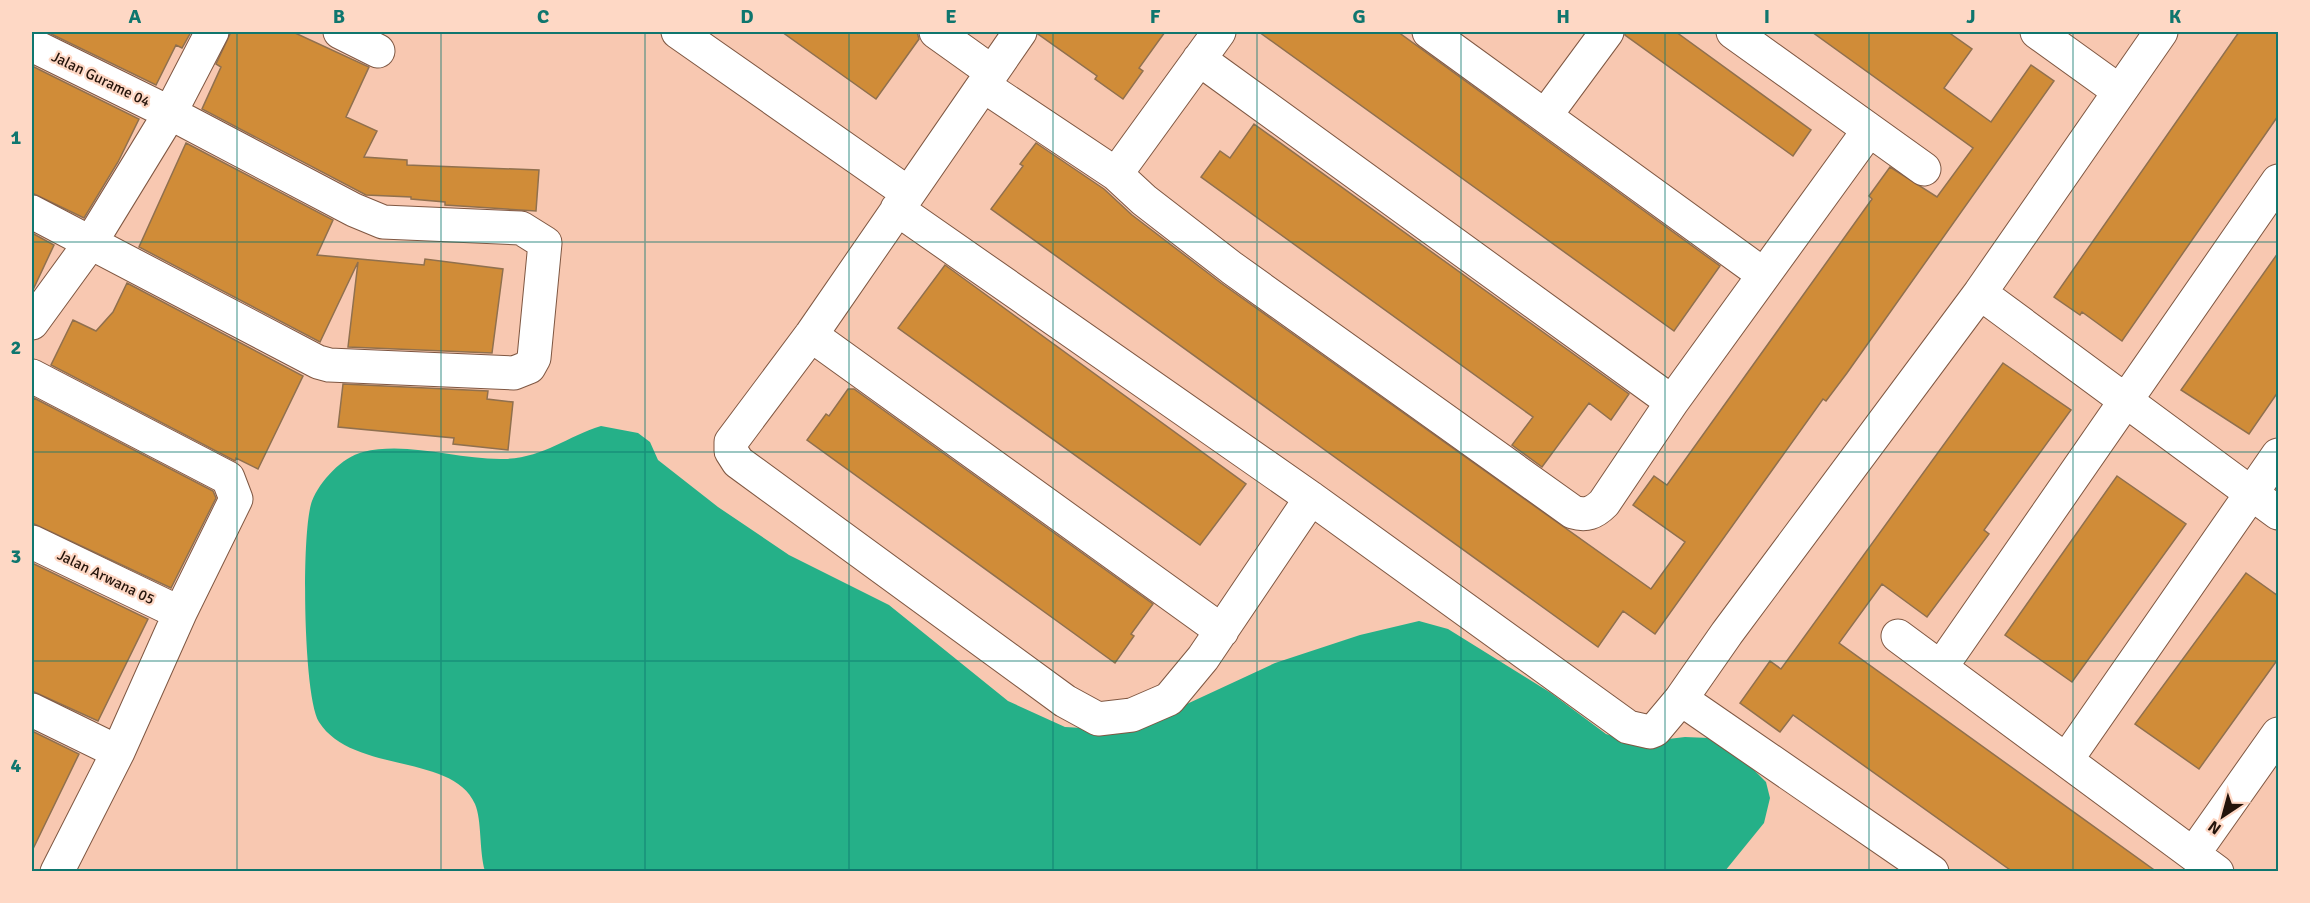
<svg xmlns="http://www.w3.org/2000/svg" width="2310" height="903" font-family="Signika,sans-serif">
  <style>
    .water { fill: #25b088 }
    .building { fill: #d08c38; stroke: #90704e; stroke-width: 1.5 }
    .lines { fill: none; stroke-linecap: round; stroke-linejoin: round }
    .minor-casing { stroke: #7f5742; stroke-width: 35 }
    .minor { stroke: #fff; stroke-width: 33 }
    .grid { fill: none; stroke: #0f766e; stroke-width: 1.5; stroke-opacity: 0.55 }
    .labels { text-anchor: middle; stroke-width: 4.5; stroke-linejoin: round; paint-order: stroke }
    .street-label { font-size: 15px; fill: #24140b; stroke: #fed8c5 }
    .neatline { fill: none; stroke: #0f766e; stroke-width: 2 }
    .grid-label { font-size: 20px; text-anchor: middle; font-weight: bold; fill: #0f766e }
  </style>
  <rect width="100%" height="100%" fill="#f8c8b1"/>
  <path class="water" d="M601 426 638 433 650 442 658 460 718 507 789 555 889 605 1008 701 1065 727 1116 730 1176 709 1275 663 1360 635 1419 621 1448 629 1551 693 1606 734 1635 743 1685 737 1709 738 1748 764 1766 782 1770 798 1764 823 1725 871H485C479 851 482 820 475 804 453 753 352 774 319 722 303 697 301 530 312 501 320 481 342 457 363 452 408 441 458 460 504 459 543 458 566 437 601 426Z"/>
  <path class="building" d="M47 32H191L182 48 176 45 156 85Z
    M231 32H293L369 67 346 117 377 131 364 157 407 160V165L539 170 536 211 445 205V202L411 199V197L366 195 202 109 221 67 216 64Z
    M782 32H917L919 39 876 99Z
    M1038 32H1165L1139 68 1143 71 1123 99 1095 79 1097 76 1038 34Z
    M1259 32H1398L1720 266 1674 331Z
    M1625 32H1676L1811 130 1793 156 1625 35Z
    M1812 32H1948L1972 49 1944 88 1991 122 2031 65 2054 81 1847 373 1826 401 1823 399 1655 634 1623 611 1598 647 991 209 1023 166 1020 164 1036 143 1104 189 1132 215 1221 283 1651 589 1685 542 1633 505 1654 476 1667 485 1872 199 1869 196 1890 167 1937 197 1973 148Z
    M2239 32H2278V116L2122 341 2082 312 2080 315 2054 297Z
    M32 66 139 119 118 162 84 218 32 193Z
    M1254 124 1629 394 1611 420 1589 403 1542 467 1512 445 1533 417 1201 177 1220 151 1230 158Z
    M186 143 333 220 317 255 424 265 425 259 503 269 492 353 348 347 358 262 320 342 139 247Z
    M32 233 54 245 32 292Z
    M2278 253V392L2249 434 2181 390Z
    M945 265 1246 484 1200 545 898 328Z
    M127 283 303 376 258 469 236 458 235 461 51 365 73 320 96 331 113 312Z
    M2003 363 2071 410 1984 530 1989 534 1927 617 1882 584 1839 643 2157 872H2013L1793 715 1780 732 1740 703 1770 661 1781 669Z
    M343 384 488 391 487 399 513 402 508 450 453 444 454 438 338 427Z
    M848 389H854L1153 604 1131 634 1134 636 1115 663 807 440 826 414 829 416Z
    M34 398 213 491 216 498 171 588 32 523V404Z
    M2117 476 2186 524 2072 682 2005 635Z
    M32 563 148 619 98 721 32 691Z
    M2246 573 2278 596V659L2199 769 2135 724Z
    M32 731 79 754 32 851Z"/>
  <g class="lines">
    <g class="minor-casing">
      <path id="minor" d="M340 32 378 51
        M678 32 908 193
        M936 32 992 72
        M1020 32 811 335 731 442V451L738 462 1065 701 1098 719 1132 715 1169 699 1203 658 1311 498
        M1429 32 1764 275
        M1733 32 1924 169
        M2037 32 2119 91
        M32 45 170 113 354 210 383 222 521 228 545 243 534 358 529 367 514 373 329 365 318 362 32 212
        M1199 59 1672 402
        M984 86 1116 174 1144 200 1232 268 1573 512C1586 516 1594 513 1604 503L1672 402 1869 130
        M1545 116 1607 32
        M1116 174 1219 32
        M897 209 1311 498 1628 727 1650 732 1655 730 1681 699
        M1980 293 2278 513
        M32 323 91 242 170 113 212 32
        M811 335 1222 631
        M32 376 228 478 236 499 180 613 118 752 57 872
        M32 542 180 613
        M1898 636 2217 872
        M1941 667 2278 181
        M32 710 118 752
        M2067 759 2278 455
        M2194 853 2278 734
        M1932 872 1681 699 1727 633 1980 293 2161 32"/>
    </g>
    <use href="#minor" class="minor"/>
  </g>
  <path class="grid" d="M237 32V872M441 32V872M645 32V872M849 32V872M1053 32V872M1257 32V872M1461 32V872M1665 32V872M1869 32V872M2073 32V872M32 242H2278M32 452H2278M32 661H2278"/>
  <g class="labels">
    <g class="street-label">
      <text transform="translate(101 79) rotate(26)" y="5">Jalan Gurame 04</text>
      <text transform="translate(106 577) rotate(26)" y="5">Jalan Arwana 05</text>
    </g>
  </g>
  <rect width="2310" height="903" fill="none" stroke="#fed8c5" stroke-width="66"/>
  <g transform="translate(2223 816) rotate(216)" stroke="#fed8c5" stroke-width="4.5" paint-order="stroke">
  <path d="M0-4.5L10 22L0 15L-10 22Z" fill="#24140b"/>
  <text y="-9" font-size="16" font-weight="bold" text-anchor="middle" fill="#24140b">N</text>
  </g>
  <rect x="33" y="33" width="2244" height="837" class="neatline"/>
  <g class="grid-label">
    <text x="135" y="23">A</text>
    <text x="339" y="23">B</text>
    <text x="543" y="23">C</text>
    <text x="747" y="23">D</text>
    <text x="951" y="23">E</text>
    <text x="1155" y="23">F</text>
    <text x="1359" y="23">G</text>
    <text x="1563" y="23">H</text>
    <text x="1767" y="23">I</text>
    <text x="1971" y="23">J</text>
    <text x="2175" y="23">K</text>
    <text x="16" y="144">1</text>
    <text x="16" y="354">2</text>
    <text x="16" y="563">3</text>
    <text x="16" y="772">4</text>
  </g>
</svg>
